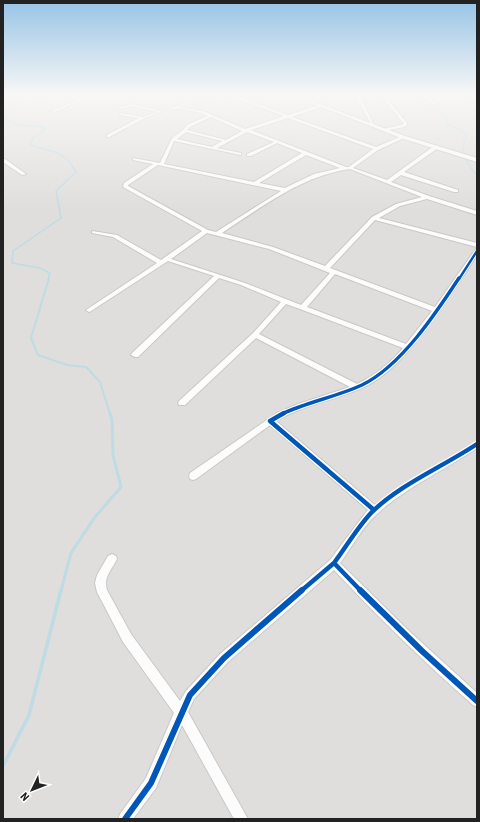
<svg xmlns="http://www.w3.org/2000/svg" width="480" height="822" font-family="'Roboto Condensed',sans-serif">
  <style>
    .residential { fill: #dfdedc }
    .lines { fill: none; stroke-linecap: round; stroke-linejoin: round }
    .stream-far3 { stroke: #bfdbe3; stroke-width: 1.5 }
    .stream-far2 { stroke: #bfdbe3; stroke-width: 2 }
    .stream-far1 { stroke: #bfdbe3; stroke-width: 3 }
    .stream { stroke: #bfdbe3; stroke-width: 3.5 }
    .minor-casing { stroke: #c9c8c7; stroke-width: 2 }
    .tertiary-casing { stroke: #c9c8c7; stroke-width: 2 }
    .minor { fill: #fdfcfc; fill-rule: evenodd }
    .tertiary { fill: #fdfcfc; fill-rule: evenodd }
    .cycleway-far3-casing { stroke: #fff; stroke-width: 4 }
    .cycleway-far2-casing { stroke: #fff; stroke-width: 5.5 }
    .cycleway-far1-casing { stroke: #fff; stroke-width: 7 }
    .cycleway-casing { stroke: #fff; stroke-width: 8 }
    .cycleway-far3 { stroke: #0057b8; stroke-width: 2.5 }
    .cycleway-far2 { stroke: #0057b8; stroke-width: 3.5 }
    .cycleway-far1 { stroke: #0057b8; stroke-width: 4.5 }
    .cycleway { stroke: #0057b8; stroke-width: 6 }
  </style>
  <rect width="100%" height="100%" fill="#f0eeeb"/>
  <path class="residential" d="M3 95H477V819H3Z"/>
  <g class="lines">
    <path class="stream-far3" d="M21 95 7 112 6 119 18 125 43 127 45 130 33 138 30 145C52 152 64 150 76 172L56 191 61 218 13 251 12 263 40 268 50 273 48 279
      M422 105 436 109 447 117V125L460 129 467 136C458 149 467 165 477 175"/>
    <path class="stream-far2" d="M49 278 31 338 38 355 67 365 86 367 100 382 110 414"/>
    <path class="stream-far1" d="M61 591 71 553 95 517 121 487 113 455 112 421 110 413"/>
    <path class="stream" d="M3 766 29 715 61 590"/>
    <g class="minor-casing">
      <path id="minor" d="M44 95H48L41 98 39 97Z
        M89 95H93L54 112 51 111Z
        M212 95H216L179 107 203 111 245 129 284 116 229 96V95H232L288 115 323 104 324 106 292 117 376 147 402 136H404V138L378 150 353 168 387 180 434 146H438V148L404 172 458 190V192H454L401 175 391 182 429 196 477 211V215L427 199 400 206 379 218 477 243V247L375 220 330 268 435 307 475 250 477 249V255C460 281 443 306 425 330 407 352 392 373 366 386 337 400 304 404 276 421L375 505 410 481 477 441V448C445 470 401 490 375 516 361 529 352 547 340 563L408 630 477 693V707L473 705C424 662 378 617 334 570L228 662 194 699 188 712 248 819H234L182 725 156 788 133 819H118L120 814 146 778 174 713 123 642 97 592 95 583 97 575 108 556 112 554 116 556 117 559C112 570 103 577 107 590L131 634 180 701 186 691 220 654 330 560 357 524 368 510 270 425 196 479 193 480 190 479 189 476 190 473 277 413 298 404 350 387 256 338 185 405H179L178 403 179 401 253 333 281 302 241 285 219 278 138 357H135L131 355 132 353 214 276 168 261 91 311 89 312 86 310 157 263 113 237 92 233V231L117 235 161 260 202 231 123 187 124 183 153 164 133 160V158L160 163 172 138 183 130 187 125 207 116C200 112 181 108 173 109 154 111 127 128 109 137H107V135L139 118 120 115V113L143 117 157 112 133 106 119 109 117 108 133 104 161 111ZM211 117 242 131 226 140 187 130 190 127ZM288 118 373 149 349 167H346L251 130ZM186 132 222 141 212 147 177 139ZM247 132 274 142 247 154V156H251L277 143 302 153 254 182 164 164 174 141 241 155V153L217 148ZM306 155 340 168 314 174 285 188 259 183ZM158 165 281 191 216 232 208 230 128 186V185ZM350 169 422 197 396 204 372 217 325 266 273 247 222 233C262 207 301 176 350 169ZM207 233 269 249 330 273 301 305 245 283 171 259ZM335 274 432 311 406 344 307 307ZM286 304 300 309 403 348C391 363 374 376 357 384L259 334Z
        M355 95H359L375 127 372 126Z
        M381 95H384L407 123V125L404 127 384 131V129L404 124Z
        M421 95H425L437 104 434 105Z
        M466 95H470L477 98V101Z
        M3 159H5L26 174 22 175 3 162Z"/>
    </g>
    <g class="tertiary-casing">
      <path id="tertiary" d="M291 95H296L405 136 477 158V162L401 138Z"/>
    </g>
    <use href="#minor" class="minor"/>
    <use href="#tertiary" class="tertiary"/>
    <g class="cycleway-far3-casing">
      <path id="cycleway-far3" d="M459 279 477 251"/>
    </g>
    <g class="cycleway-far2-casing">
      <path id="cycleway-far2" d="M282 414C307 402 336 397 362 385 401 366 436 313 459 278"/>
    </g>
    <g class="cycleway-far1-casing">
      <path id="cycleway-far1" d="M284 413 270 421 374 510
        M301 591 334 563
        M361 591 334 563C346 547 357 528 371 513 399 485 444 466 477 444"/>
    </g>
    <g class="cycleway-casing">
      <path id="cycleway" d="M360 590 422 651 477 701
        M125 819 151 783 190 695 224 658 302 590"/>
    </g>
    <use href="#cycleway-far3" class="cycleway-far3"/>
    <use href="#cycleway-far2" class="cycleway-far2"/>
    <use href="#cycleway-far1" class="cycleway-far1"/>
    <use href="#cycleway" class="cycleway"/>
  </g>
  <linearGradient id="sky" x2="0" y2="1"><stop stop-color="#97c4e6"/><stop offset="0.45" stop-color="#f8f7f6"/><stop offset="1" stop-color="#f8f7f6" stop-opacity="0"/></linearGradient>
  <rect width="480" height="210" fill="url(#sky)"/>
  <rect width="480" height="822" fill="none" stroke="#222222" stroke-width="8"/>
  <g transform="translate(32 790) rotate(227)" stroke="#ffffff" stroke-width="3" paint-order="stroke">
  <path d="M0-3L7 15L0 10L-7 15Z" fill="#222222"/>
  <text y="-6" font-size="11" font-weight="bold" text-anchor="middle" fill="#222222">N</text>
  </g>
</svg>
